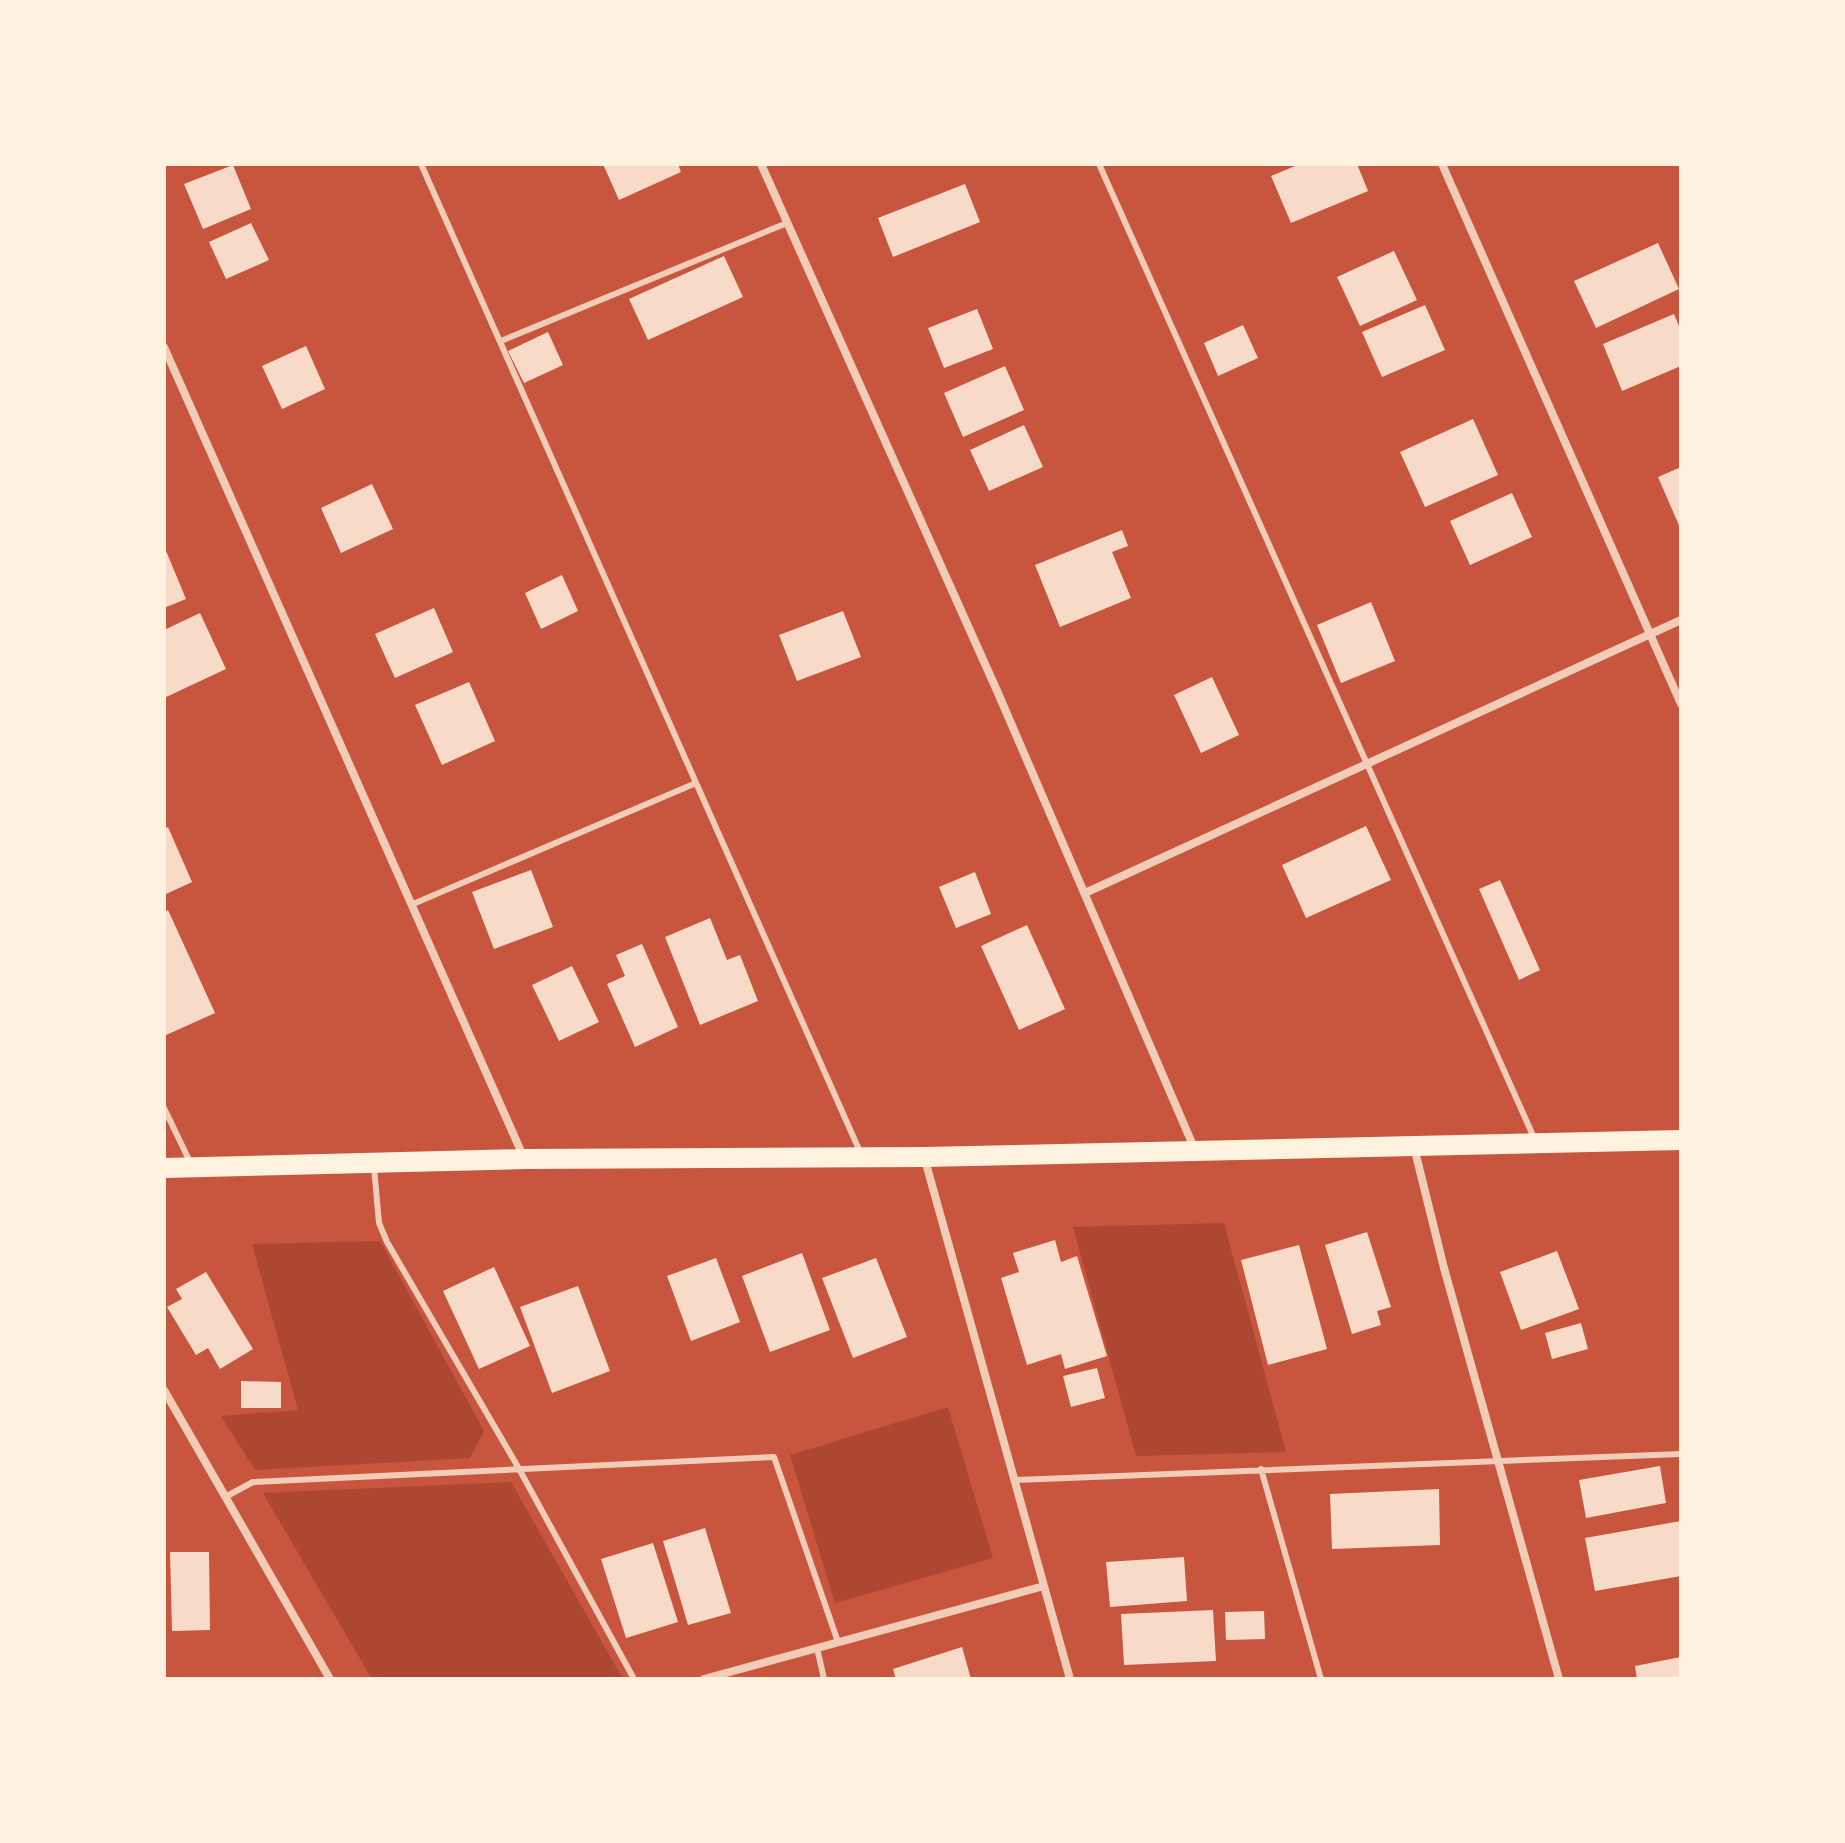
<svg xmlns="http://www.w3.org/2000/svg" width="1845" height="1843" font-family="Roboto,sans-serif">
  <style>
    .green { fill: #ae4732 }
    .building { fill: #f7dbc8 }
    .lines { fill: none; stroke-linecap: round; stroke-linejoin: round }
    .service { stroke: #f1ccb7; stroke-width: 6 }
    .minor { stroke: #f1ccb7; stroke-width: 8 }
    .primary { stroke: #fff3e0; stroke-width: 20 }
  </style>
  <rect width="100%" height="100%" fill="#c8553d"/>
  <path class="green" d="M1224 1223 1286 1452 1136 1456 1073 1227Z
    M380 1241 484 1431 470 1458 255 1470 221 1416 298 1410 252 1244Z
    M948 1407 993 1558 835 1603 790 1455Z
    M511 1482 623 1679H372L263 1493Z"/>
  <path class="building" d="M603 164H678L681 172 619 200Z
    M1300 164H1357L1368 191 1291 223 1271 176Z
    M233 165 251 209 203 229 184 184Z
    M965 184 980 222 893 257 878 218Z
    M251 223 269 260 226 279 209 242Z
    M1658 243 1679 289 1596 328 1574 281Z
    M1394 251 1417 300 1360 326 1337 277Z
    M724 256 743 297 648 340 629 299Z
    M1425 305 1445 350 1382 377 1362 332Z
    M977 309 993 349 944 368 928 328Z
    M1674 314 1681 331V366L1622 391 1603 344Z
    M1243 325 1258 358 1218 376 1204 343Z
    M548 332 563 365 524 383 508 351Z
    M306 346 325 389 282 409 262 366Z
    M1005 366 1024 410 963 437 944 393Z
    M1473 419 1498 475 1425 507 1400 452Z
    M1024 425 1043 467 989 491 970 450Z
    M1681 467V530L1658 477Z
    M372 484 393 529 341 553 321 508Z
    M1512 493 1532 537 1470 565 1450 521Z
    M1122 530 1128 546 1112 552 1131 598 1060 627 1035 565Z
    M164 546 186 599 164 608Z
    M562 575 578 611 541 629 525 593Z
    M1371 602 1395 661 1341 683 1317 625Z
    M434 608 453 652 395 678 375 634Z
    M843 611 861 657 797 681 779 635Z
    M200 613 226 669 164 698V630Z
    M1212 677 1239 735 1201 753 1174 695Z
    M469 682 495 741 442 765 415 705Z
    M1366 826 1391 880 1306 918 1282 865Z
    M168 827 192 882 164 895V829Z
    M531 870 553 927 494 949 472 892Z
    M975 872 991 914 956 928 939 887Z
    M1500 880 1540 970 1519 980 1479 889Z
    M168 910 215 1013 164 1036V912Z
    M710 918 727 960 740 955 758 1001 700 1025 665 937Z
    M1027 925 1065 1009 1019 1030 981 946Z
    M642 944 678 1027 635 1047 607 984 625 976 616 955Z
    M572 966 599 1022 559 1041 532 985Z
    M1367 1232 1391 1307 1377 1311 1381 1325 1352 1334 1325 1245Z
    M1055 1240 1061 1262 1077 1256 1107 1356 1065 1369 1061 1354 1027 1365 1001 1278 1019 1272 1013 1253Z
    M1299 1245 1327 1349 1268 1365 1241 1260Z
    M1557 1251 1579 1309 1521 1330 1500 1272Z
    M802 1253 830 1330 770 1352 742 1276Z
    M716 1258 740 1322 691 1341 667 1276Z
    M876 1258 907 1337 853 1358 822 1278Z
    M494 1267 530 1346 479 1369 443 1291Z
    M206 1272 253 1349 220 1369 208 1348 196 1355 167 1307 182 1299 176 1289Z
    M578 1286 610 1371 552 1393 520 1307Z
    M1581 1323 1588 1349 1552 1359 1545 1333Z
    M1097 1368 1105 1398 1071 1407 1063 1376Z
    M241 1381 281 1382V1408H241Z
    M1660 1466 1666 1503 1586 1518 1579 1480Z
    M1439 1489 1440 1545 1332 1549 1330 1494Z
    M1681 1521V1576L1595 1591 1585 1538Z
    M705 1528 731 1613 688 1625 663 1541Z
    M653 1543 678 1622 626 1638 601 1559Z
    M170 1552H209L210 1630 172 1631Z
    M1184 1557 1187 1601 1110 1607 1106 1562Z
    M1213 1610 1216 1661 1124 1665 1121 1614Z
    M1264 1611 1265 1639 1226 1640 1225 1612Z
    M962 1647 971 1679H896L893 1669Z
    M1681 1657V1679H1637L1635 1666Z"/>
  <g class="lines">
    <path class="service" d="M421 164 861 1154
      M1099 164 1535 1140
      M501 341 787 223
      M413 904 696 783
      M164 1108 191 1164
      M374 1167 379 1223 387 1242 518 1467 634 1679
      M1261 1469 1321 1679
      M1014 1480 1681 1454
      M227 1496 253 1482 774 1457 838 1642
      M817 1648 824 1679"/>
    <path class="minor" d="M761 164 998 693 1195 1150
      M1442 164 1681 704
      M164 347 524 1158
      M1085 893 1681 620
      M1414 1147 1444 1268 1559 1679
      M925 1160 1070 1679
      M164 1390 330 1679
      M704 1679 1044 1586"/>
    <path class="primary" d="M164 1168 525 1159 924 1157 1681 1140"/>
  </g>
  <rect width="1845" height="1843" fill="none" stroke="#fff3e0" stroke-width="332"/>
</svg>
